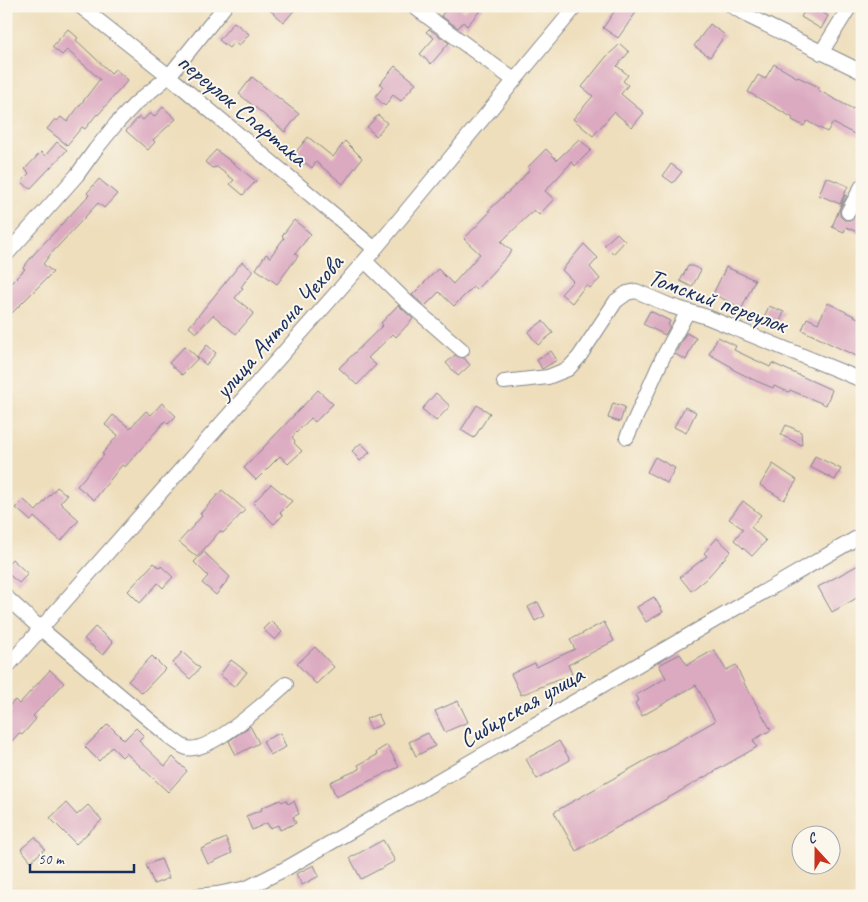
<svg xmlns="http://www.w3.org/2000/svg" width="868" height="902" font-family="Caveat,sans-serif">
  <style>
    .building { fill: #dba9c0 }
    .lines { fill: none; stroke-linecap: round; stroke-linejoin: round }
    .minor-casing { stroke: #84868d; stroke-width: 16 }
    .minor { stroke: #fff; stroke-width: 14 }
    .labels { text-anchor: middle; stroke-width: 4; stroke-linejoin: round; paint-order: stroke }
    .street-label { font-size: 25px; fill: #1b2f5e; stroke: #fbf7ec }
  </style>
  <rect width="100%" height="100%" fill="#fbf7ec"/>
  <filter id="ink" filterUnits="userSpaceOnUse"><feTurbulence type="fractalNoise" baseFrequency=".02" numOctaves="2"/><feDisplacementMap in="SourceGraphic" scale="10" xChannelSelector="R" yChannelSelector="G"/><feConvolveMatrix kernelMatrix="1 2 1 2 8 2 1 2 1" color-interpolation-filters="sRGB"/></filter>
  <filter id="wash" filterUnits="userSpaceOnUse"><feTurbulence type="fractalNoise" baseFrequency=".0096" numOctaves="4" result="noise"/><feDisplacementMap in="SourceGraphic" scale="20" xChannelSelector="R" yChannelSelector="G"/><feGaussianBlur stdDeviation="1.12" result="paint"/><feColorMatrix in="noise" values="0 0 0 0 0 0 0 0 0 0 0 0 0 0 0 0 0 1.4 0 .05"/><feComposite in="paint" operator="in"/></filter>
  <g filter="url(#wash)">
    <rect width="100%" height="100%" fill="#eedebc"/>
    <g id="blocks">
      <path class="building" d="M265 6H298L284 22Z
        M449 6H458L464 11 469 6H484L467 26 463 22 458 28 441 16Z
        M618 6H631L637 11 618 38 603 28Z
        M807 7 817 13 819 10 828 16 821 29 801 17Z
        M234 22 249 34 239 46 234 42 229 48 219 40Z
        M710 24 725 35 710 57 694 46Z
        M68 29 78 38 76 40 111 73 115 69 128 80 98 115 97 114 85 129 82 127 67 145 47 129 55 119 57 121 61 117 67 122 100 79 67 50 62 55 52 47Z
        M429 29 449 43 431 64 420 54 434 38 426 32Z
        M620 44 629 52 617 66 628 75 623 81 628 85 621 94 644 113 632 127 614 112 593 136 573 119 593 96 582 87 606 57Z
        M774 64 798 78V77L819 87 818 90 853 109 854 108 862 112V138L833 123 827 132 807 121 804 126 792 120 793 118 748 92 758 75 765 79Z
        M395 66 416 83 401 101 393 95 385 106 375 97 383 87 380 84Z
        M252 77 299 114 285 132 239 94Z
        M163 107 176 119 153 140 155 142 148 150 126 131 139 117 143 120 150 113 154 117Z
        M378 115 387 123 376 136 367 127Z
        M308 137 333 157 345 141 362 158 343 184 316 162 312 168 294 154Z
        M579 139 591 150 575 166 572 162 545 191 554 199 539 215 534 210 501 242 512 251 476 290 473 287 454 306 439 292 425 306 412 295 438 269 453 284 480 254 464 239 490 212 488 211 520 181 530 169 528 167 546 149 557 160Z
        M57 142 67 150 30 189 22 182 29 173 25 169 41 152 45 156Z
        M216 150 256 181 243 195 230 184 234 180 217 167 212 168 205 162Z
        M671 164 682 172 673 183 663 176Z
        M826 177 848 186 840 204 819 195Z
        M99 179 117 194 104 208 98 203 49 256 43 264 53 272 6 319V288L25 269 23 268 33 255 89 195 87 193Z
        M845 195 847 196 840 208V216L844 220H852L862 205V234L846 227 844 232 832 227Z
        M294 220 311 234 295 254 298 256 277 284 256 269 266 254 270 257 284 238 282 236Z
        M617 233 625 241 613 254 604 245Z
        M584 244 598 258 590 267 600 279 590 288 586 285 572 303 561 294 573 281 562 270Z
        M242 262 253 271 241 287 243 288 235 298 254 313 236 334 213 315 196 333 189 327Z
        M688 266H692L701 270 692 287 680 281Z
        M726 267 755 280 742 308 713 294Z
        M828 303 862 320V351L859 357 843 350 802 330 807 318 818 323Z
        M398 305 413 319 396 337 393 334 368 358 376 365 357 385 339 368 383 325 381 323Z
        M769 306 784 312 779 324 764 318Z
        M650 311 670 321 668 325 670 326 665 335 643 324Z
        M543 321 553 333 538 345 528 332Z
        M686 333 696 338 686 360 675 354Z
        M718 337 736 346 734 350 770 367 772 363 832 390 826 405 790 390 789 392 774 386 773 388 756 381 732 369V367L709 354Z
        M207 345 216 353 206 365 197 357Z
        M185 346 198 358 182 375 169 363Z
        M551 351 557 360 542 369 537 360Z
        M455 355 464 358 470 365 458 376 446 363Z
        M318 390 333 404 315 422 311 418 292 437 295 441 294 443 302 451 288 464 280 456 256 480 244 468Z
        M436 393 450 406 436 421 422 409Z
        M162 403 176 416 168 424 165 421 125 467 122 465 94 500 77 486 104 455 102 454 118 435 105 425 113 415 130 428 146 411 151 415Z
        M613 403 625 407 620 422 608 418Z
        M477 405 490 413 474 438 461 430Z
        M685 407 696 412 686 433 674 427Z
        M786 425 801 432 802 445 781 435Z
        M361 443 370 452 360 461 352 451Z
        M815 456 841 469 835 480 810 467Z
        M655 457 675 468 667 483 647 472Z
        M773 464 797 480 784 500 760 485Z
        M271 484 292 501 280 513 283 515 274 524 253 503Z
        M57 487 67 495 60 503 79 520 61 541 34 517 31 521 16 508 24 500 36 511Z
        M222 490 245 510 223 533 220 531 197 557 179 542 202 516 200 514Z
        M743 501 761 515 751 527 766 541 752 556 734 540 743 529 729 519Z
        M717 538 731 551 707 578 691 591 680 577 707 556 704 553Z
        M204 552 230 577 216 595 202 583 208 576 194 562Z
        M12 559 28 574 19 583 6 572V566Z
        M154 563 160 568 161 566 173 577 163 588 158 583 140 603 128 591Z
        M862 563V595L832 612 818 587Z
        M654 597 663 612 646 622 637 607Z
        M538 602 545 616 535 621 528 607Z
        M271 621 282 632 275 640 263 629Z
        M604 622 614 641 568 665 572 674 521 695 511 674 535 663 536 667 575 649 570 640Z
        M95 627 113 642 103 655 84 639Z
        M315 647 334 667 316 684 297 664Z
        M714 650 726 670 736 665 745 685 771 730 753 740 757 747 576 851 554 812 715 721 696 685 642 716 635 703 639 700 636 695 666 678 659 665 680 654 687 665Z
        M182 652 200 668 190 679 173 663Z
        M152 656 165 669 142 693 128 681Z
        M231 660 247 672 235 687 220 675Z
        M50 670 64 683 33 716 36 719 22 735 19 733 6 748V717L11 712 7 708 15 700 19 704Z
        M458 701 468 722 445 732 435 711Z
        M378 714 383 724 371 729 366 719Z
        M108 724 124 740 136 728 144 736 139 741 165 766 173 757 187 771 168 792 126 753 122 757 112 747 99 761 85 747Z
        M250 726 259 743 236 755 229 741Z
        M280 733 286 747 270 755 263 741Z
        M428 733 435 746 416 756 409 742Z
        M559 741 570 760 537 779 526 759Z
        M387 745 399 767 336 797 330 782 360 769 358 765 377 755 376 752Z
        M280 800 282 802 286 800 288 804 294 801 299 814 293 817 296 823 280 830 278 825 270 828 267 823 252 830 246 816 262 810 261 808Z
        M66 803 77 815 88 805 102 820 76 844 50 818Z
        M35 837 45 849 31 861 21 849Z
        M226 838 232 853 208 864 201 849Z
        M383 840 395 861 361 879 350 858Z
        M161 859 169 878 154 884 146 865Z
        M314 865 319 876 302 885 296 874Z"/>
    </g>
  </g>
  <g filter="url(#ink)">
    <use href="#blocks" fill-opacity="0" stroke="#84868d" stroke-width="1"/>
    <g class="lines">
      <g class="minor-casing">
        <path id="minor" d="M80 6 169 76 375 249
          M413 6 514 80
          M732 6 750 17 862 72
          M821 53 850 6
          M848 212 862 186
          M6 255 77 175 95 150 116 124 135 104 169 76 225 6
          M365 261 407 302 462 350
          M504 382 548 377 568 369 579 357 616 301 627 293 636 291 671 306 707 317 862 380
          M627 437 662 359 688 311
          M6 597 41 629 165 733C171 738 180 746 187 748 210 754 269 699 286 684
          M6 668 375 249 576 6
          M196 896 217 894 247 888 287 868 862 535"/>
      </g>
      <use href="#minor" class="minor"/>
    </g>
  </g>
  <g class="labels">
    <g class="street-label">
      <text transform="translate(243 109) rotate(40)" y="9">переулок Спартака</text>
      <text transform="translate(718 300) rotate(20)" y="9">Томский переулок</text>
      <text transform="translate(278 326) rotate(-49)" y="9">улица Антона Чехова</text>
      <text transform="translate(521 706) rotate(-30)" y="9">Сибирская улица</text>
    </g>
  </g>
  <rect width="868" height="902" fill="none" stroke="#fbf7ec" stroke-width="25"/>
  <g transform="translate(816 850) rotate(339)"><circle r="24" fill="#fbf7ec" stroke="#a1a7b3"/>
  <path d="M0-4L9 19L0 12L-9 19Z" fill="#c8321e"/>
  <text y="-8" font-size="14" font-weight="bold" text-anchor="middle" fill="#1b2f5e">С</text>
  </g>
  <path d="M30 864v8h104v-8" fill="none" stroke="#1b2f5e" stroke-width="2.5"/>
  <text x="38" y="864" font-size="15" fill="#1b2f5e" stroke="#fbf7ec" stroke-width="4" paint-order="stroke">50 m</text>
</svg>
